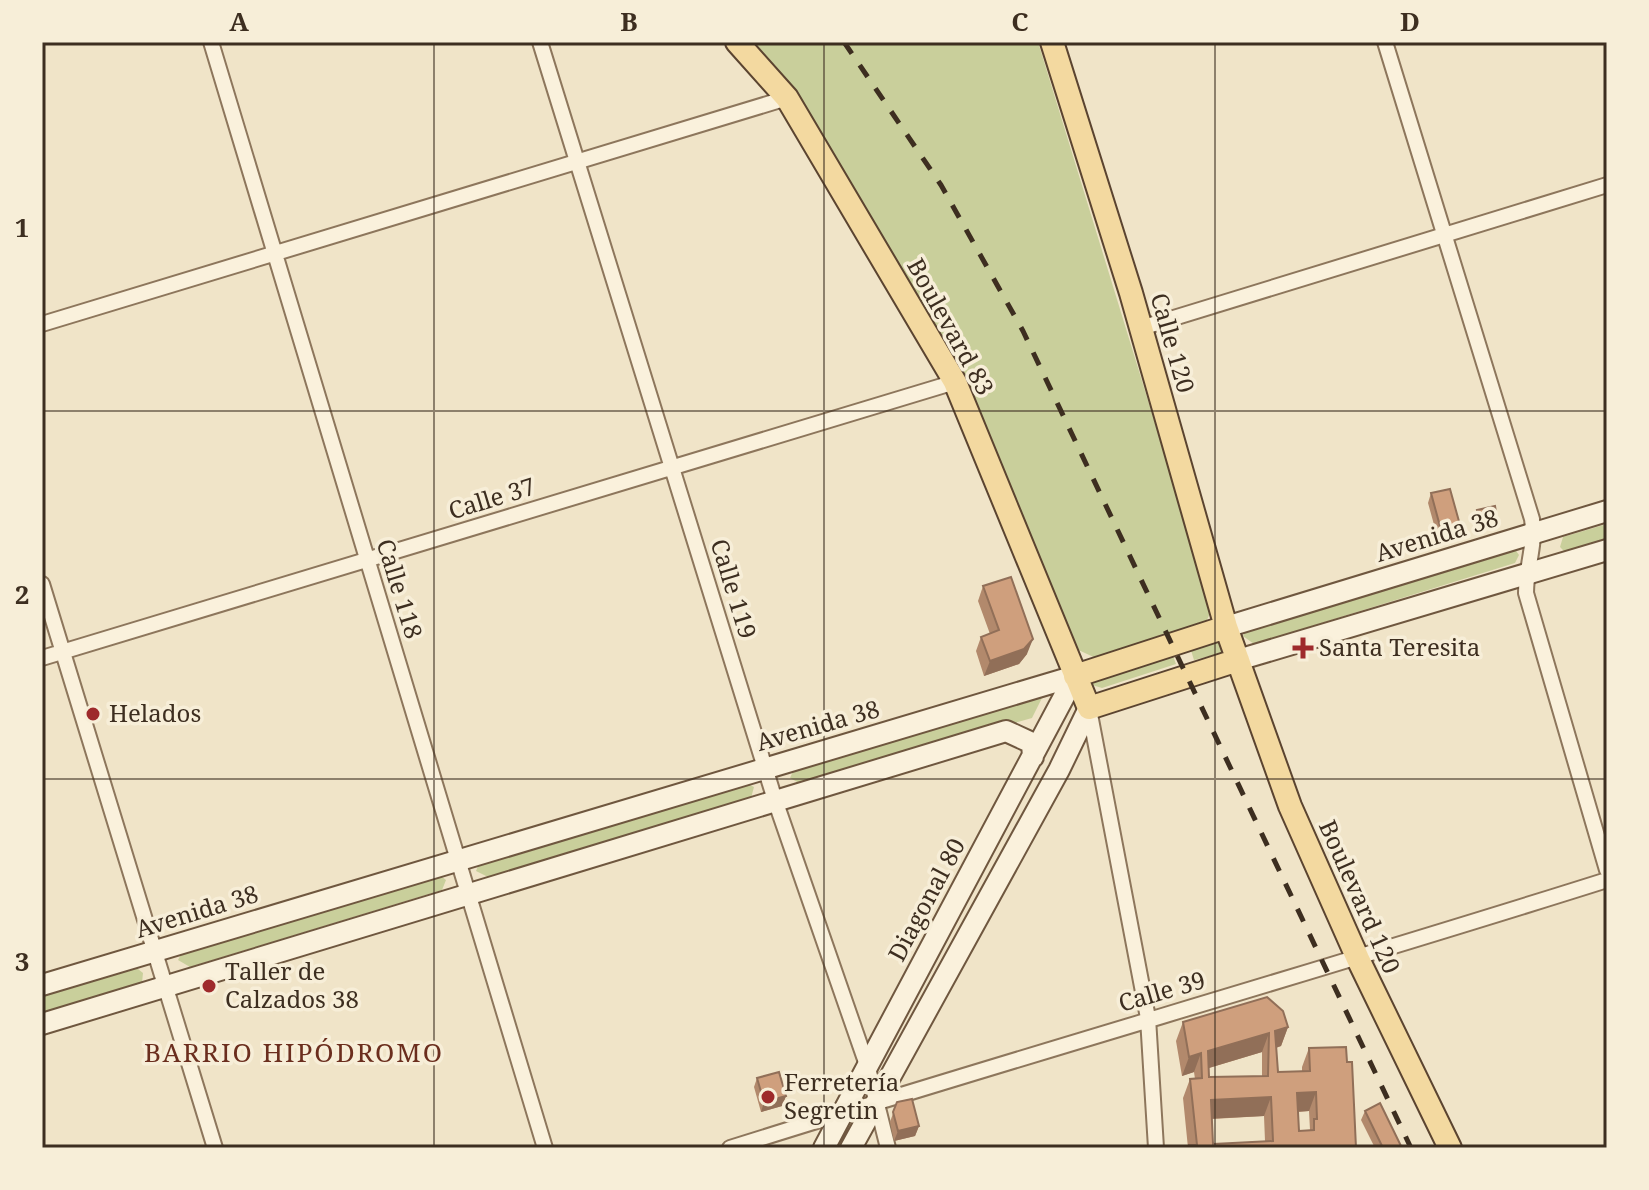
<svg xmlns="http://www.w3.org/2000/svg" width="1649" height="1190" font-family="'Noto Serif',serif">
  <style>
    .green { fill: #c9cf9b }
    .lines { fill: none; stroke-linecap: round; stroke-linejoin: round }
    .street-casing { stroke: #8d765c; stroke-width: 18 }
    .secondary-casing { stroke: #6f573f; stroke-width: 24 }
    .primary-casing { stroke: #5b4430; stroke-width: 26 }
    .street { stroke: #faf1dc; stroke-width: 14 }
    .secondary { stroke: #faf1dc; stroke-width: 20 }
    .primary { stroke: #f3d9a0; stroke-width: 22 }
    .rail { stroke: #3d2e20; stroke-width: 5; stroke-dasharray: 14 14; stroke-linecap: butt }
    .wall { fill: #b2896c; fill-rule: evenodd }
    .shaded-wall { fill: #916f58 }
    .building { fill: #cf9f7d; stroke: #916f58; stroke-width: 2; fill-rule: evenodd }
    .grid { fill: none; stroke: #3d2e20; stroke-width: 2; stroke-opacity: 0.55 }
    .poi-dot { fill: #9e2a2b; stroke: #f7eed8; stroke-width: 3 }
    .labels { text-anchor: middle; stroke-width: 7; stroke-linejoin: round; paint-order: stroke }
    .street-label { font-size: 24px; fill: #3d2e20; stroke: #f7eed8 }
    .poi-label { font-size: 24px; fill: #3d2e20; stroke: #f7eed8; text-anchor: start }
    .neighbourhood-label { font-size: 26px; letter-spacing: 2px; fill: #6b2e1e; stroke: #f7eed8 }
    .neatline { fill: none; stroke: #3d2e20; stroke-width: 3 }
    .grid-label { font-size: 26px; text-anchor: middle; font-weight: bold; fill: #3d2e20 }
  </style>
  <rect width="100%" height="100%" fill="#f0e4c8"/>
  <path class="green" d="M750 42H1038L1212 609 1206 622 1100 660 1072 647 963 373 795 94Z
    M1607 524V541L1566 553 1560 547 1563 537Z
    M1514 548 1519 555 1515 563 1254 644 1243 636 1249 625Z
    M1224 634 1229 651 1194 660 1189 644Z
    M1171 651 1176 664 1102 688 1092 685 1098 674Z
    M1043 696 1032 718 801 784 790 778 795 767Z
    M744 782 754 787 751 798 488 877 476 871 481 859Z
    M437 873 446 880 442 890 190 967 178 960 184 949Z
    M133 965 143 973 142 983 42 1013V992Z"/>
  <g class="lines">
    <g class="street-casing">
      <path id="street" d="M211 42 545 1148
        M540 42 775 800 868 1068 888 1148
        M1385 42 1532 519C1536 544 1526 568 1526 593L1607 870
        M42 324 787 98
        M1141 328 1607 185
        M42 584 215 1148
        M42 658 955 382
        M1089 709 1148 1018 1156 1148
        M730 1148C1022 1056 1316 972 1607 880"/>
    </g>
    <g class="secondary-casing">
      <path id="secondary" d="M1226 627 1607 511
        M1238 660 1607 550
        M42 985 1075 676
        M42 1024 1006 731 1032 743 1033 757
        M824 1148 1075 676
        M851 1148 1059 770 1089 708"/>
    </g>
    <g class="primary-casing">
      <path id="primary" d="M737 42 787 98 955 382 1089 708 1238 660
        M1052 42 1131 293 1226 627 1290 806 1358 959 1450 1148
        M1075 676 1226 627"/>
    </g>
    <use href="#street" class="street"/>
    <use href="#secondary" class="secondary"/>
    <use href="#primary" class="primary"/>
    <path class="rail" d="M844 42 941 185 1023 331 1411 1148"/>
  </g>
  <path class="wall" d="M1431 493 1456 535 1438 539 1428 503Z
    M1477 510 1495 517 1478 525 1475 515Z
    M983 586 1027 654 1019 664 984 676 976 651 981 637 990 634 978 601Z
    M1183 1022 1288 1027 1281 1046 1276 1048 1278 1072 1302 1071V1067L1309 1048 1347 1062 1356 1148H1188L1183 1098 1190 1079H1195L1194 1072 1182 1076 1176 1041ZM1262 1052V1076L1209 1077V1068ZM1309 1111 1310 1130 1299 1131 1298 1112ZM1264 1116 1265 1141 1213 1144 1212 1119Z
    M757 1078 786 1096 782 1106 761 1112 754 1087Z
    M897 1102 919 1126 915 1136 894 1141 890 1122Z
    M1365 1111 1402 1148H1375L1361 1120Z"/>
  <path class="shaded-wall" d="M1496 512 1495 517 1478 525 1480 520Z
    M1460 525 1456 535 1438 539 1441 530Z
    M1033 639 1027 654 1019 664 984 676 990 661Z
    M1288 1027 1281 1046 1268 1050 1275 1031Z
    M1269 1033 1262 1052 1202 1070 1208 1051Z
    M1201 1053 1194 1072 1182 1076 1189 1057Z
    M1316 1092 1309 1111 1291 1112 1297 1093Z
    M786 1096 782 1106 761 1112 764 1102Z
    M1271 1097 1264 1116 1204 1119 1211 1100Z
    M919 1126 915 1136 894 1141 898 1131Z"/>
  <path class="building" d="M1450 489 1460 525 1441 530 1431 493Z
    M1495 506 1496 512 1480 520 1477 510Z
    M1011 577 1033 639 1024 649 990 661 981 637 999 630 983 586Z
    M1267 997 1283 1011 1288 1027 1275 1031 1278 1072 1310 1071 1309 1048 1346 1047 1347 1062H1352L1356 1148H1189V1145H1197L1190 1079 1202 1078 1201 1053 1189 1057 1183 1022ZM1269 1033 1268 1076 1209 1077 1208 1051ZM1316 1092 1317 1119H1314V1130L1299 1131 1297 1093ZM1271 1097 1273 1141 1213 1144 1211 1100Z
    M779 1072 786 1096 764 1102 757 1078Z
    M912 1099 919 1126 898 1131 893 1112 897 1102Z
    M1380 1103 1402 1148H1383L1365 1111Z"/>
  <path class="grid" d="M434 42V1148M824 42V1148M1215 42V1148M42 411H1607M42 779H1607"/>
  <g class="poi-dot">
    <path d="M1299 636h8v8h8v8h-8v8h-8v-8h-8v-8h8z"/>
    <circle cx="93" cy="714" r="8"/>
    <circle cx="209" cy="986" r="8"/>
    <circle cx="768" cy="1097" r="8"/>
  </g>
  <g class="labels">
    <g class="street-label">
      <text transform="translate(950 327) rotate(61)" y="8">Boulevard 83</text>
      <text transform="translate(1172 343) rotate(74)" y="8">Calle 120</text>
      <text transform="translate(492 499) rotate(-17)" y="8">Calle 37</text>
      <text transform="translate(1437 536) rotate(-17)" y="8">Avenida 38</text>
      <text transform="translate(399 589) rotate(73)" y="8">Calle 118</text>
      <text transform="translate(733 589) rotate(73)" y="8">Calle 119</text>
      <text transform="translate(818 726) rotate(-16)" y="8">Avenida 38</text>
      <text transform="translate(1359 897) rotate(66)" y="8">Boulevard 120</text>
      <text transform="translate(927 900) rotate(-62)" y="8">Diagonal 80</text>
      <text transform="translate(197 912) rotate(-17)" y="8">Avenida 38</text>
      <text transform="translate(1162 992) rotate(-16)" y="8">Calle 39</text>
    </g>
    <g class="poi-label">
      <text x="1319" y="656">Santa Teresita</text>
      <text x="109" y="722">Helados</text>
      <text x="225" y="980">Taller de<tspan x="225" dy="28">Calzados 38</tspan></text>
      <text x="784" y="1091">Ferretería<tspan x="784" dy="28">Segretin</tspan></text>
    </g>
    <g class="neighbourhood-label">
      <text x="294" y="1062">BARRIO HIPÓDROMO</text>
    </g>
  </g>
  <rect width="1649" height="1190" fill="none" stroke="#f7eed8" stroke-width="88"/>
  <rect x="44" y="44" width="1561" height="1102" class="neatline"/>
  <g class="grid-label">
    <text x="239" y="31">A</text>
    <text x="629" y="31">B</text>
    <text x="1020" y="31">C</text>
    <text x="1410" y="31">D</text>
    <text x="22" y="237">1</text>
    <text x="22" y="604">2</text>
    <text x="22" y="971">3</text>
  </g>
</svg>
